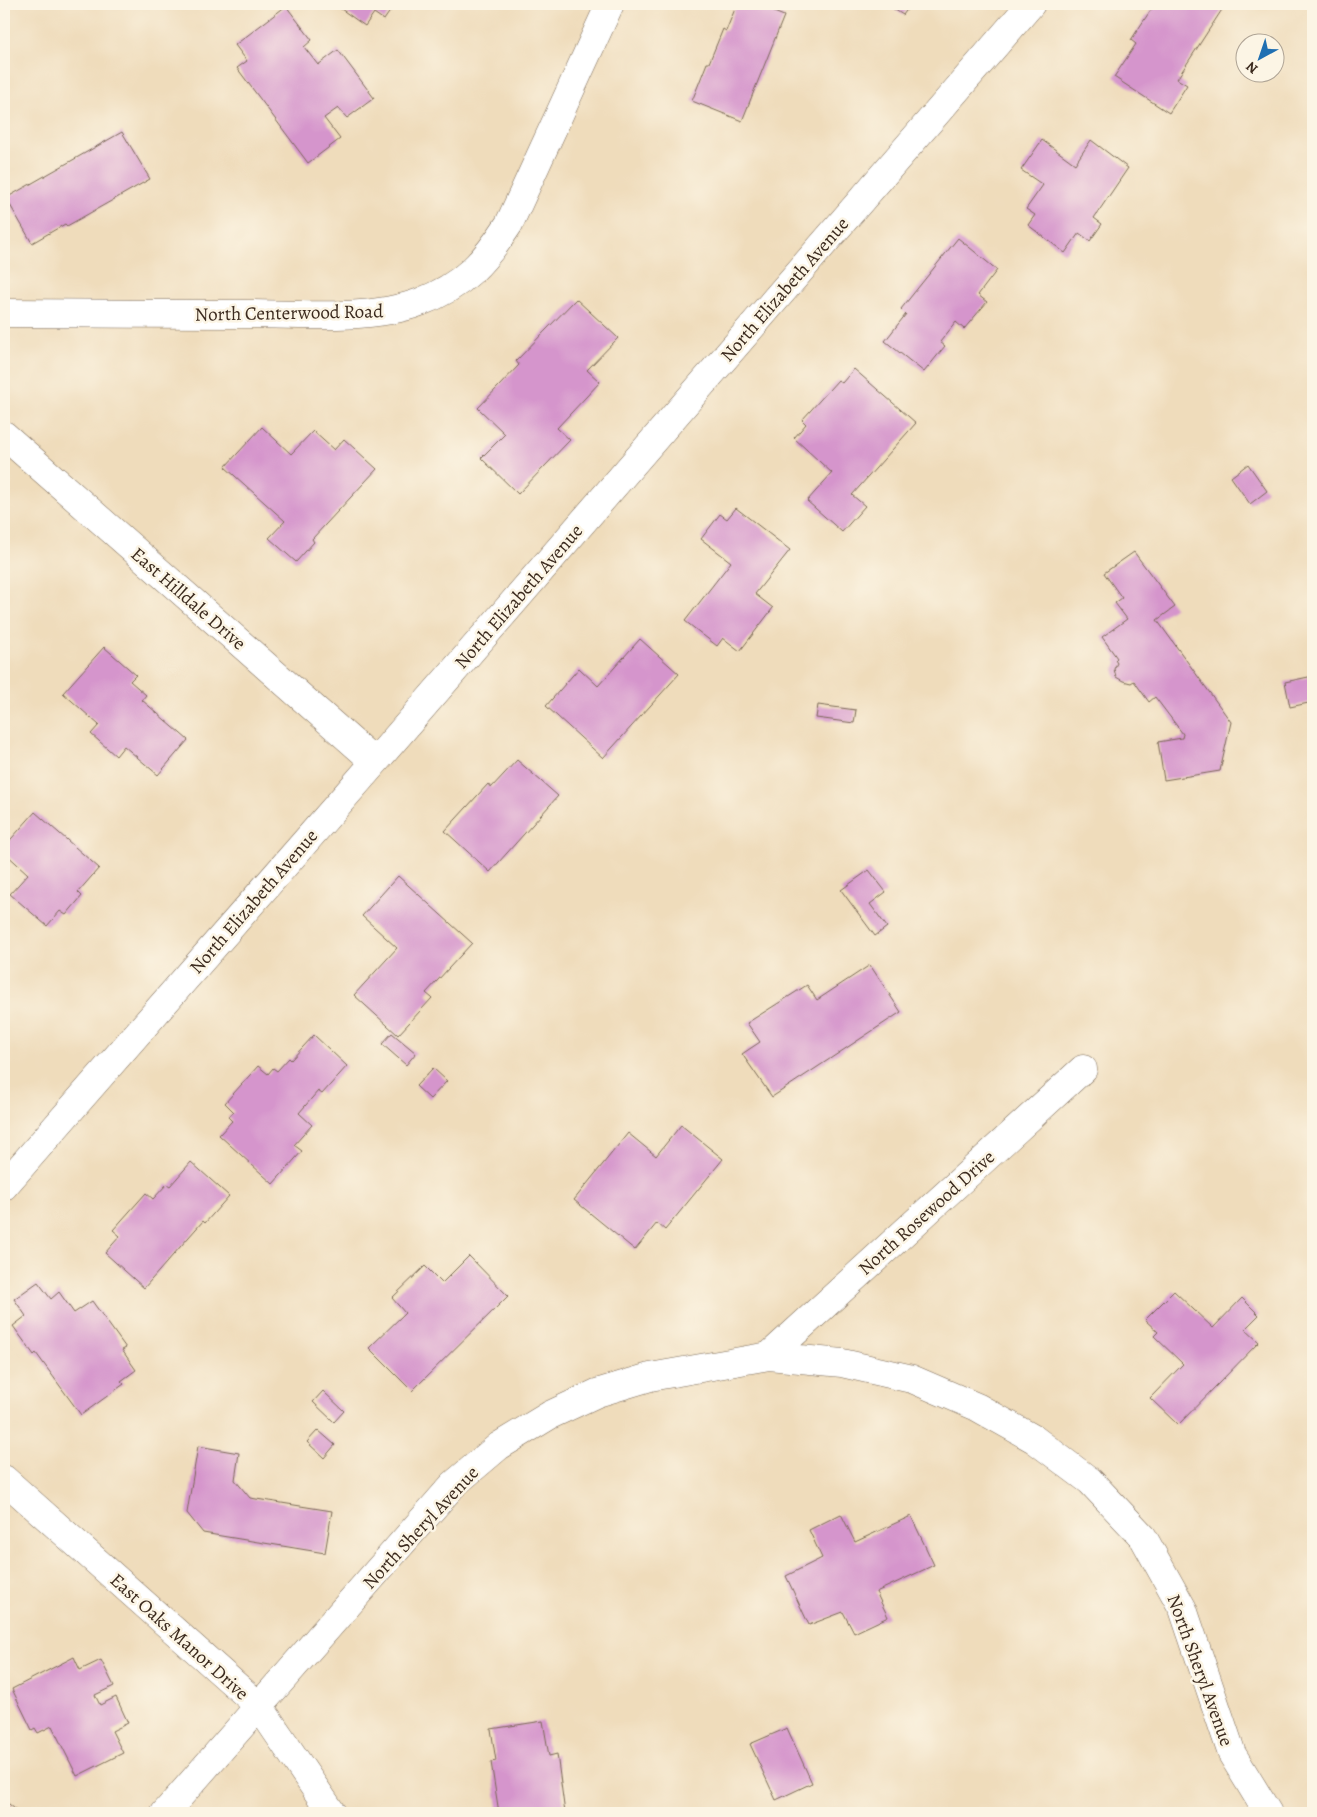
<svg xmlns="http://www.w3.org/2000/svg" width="1317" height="1817" font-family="Alegreya,serif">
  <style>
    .building { fill: #d595cc }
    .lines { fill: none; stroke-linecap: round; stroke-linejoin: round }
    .minor-casing { stroke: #7a6855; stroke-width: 29 }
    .minor { stroke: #fff; stroke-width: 28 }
    .labels { text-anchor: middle; stroke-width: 5; stroke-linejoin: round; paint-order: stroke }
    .street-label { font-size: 19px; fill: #3b2a1e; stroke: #fcf5e5 }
  </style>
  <rect width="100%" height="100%" fill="#fcf5e5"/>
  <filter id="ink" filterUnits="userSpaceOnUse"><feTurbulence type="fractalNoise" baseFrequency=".02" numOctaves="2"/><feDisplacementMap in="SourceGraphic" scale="10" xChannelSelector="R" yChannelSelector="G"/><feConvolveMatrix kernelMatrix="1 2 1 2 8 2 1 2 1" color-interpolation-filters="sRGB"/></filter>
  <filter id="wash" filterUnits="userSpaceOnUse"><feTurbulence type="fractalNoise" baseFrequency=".0096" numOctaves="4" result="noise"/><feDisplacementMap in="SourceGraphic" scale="20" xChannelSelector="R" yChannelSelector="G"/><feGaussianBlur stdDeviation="1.12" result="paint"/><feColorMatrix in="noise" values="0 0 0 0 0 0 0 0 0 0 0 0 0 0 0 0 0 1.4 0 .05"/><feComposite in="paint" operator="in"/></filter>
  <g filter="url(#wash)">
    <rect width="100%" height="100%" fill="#efdcbb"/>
    <g id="blocks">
      <path class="building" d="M334 4H395L384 20 374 13 365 26Z
        M737 4H777L774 12 784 16 742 121 692 101 707 63H709L723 29 726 31Z
        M886 4H911L903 15Z
        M1161 4 1225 5 1177 79 1187 85 1169 113 1114 77 1136 44 1131 40 1154 5 1158 8Z
        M286 6 312 40 304 47 318 65 338 50 374 98 347 118 338 108 324 118 340 139 308 163 237 68 247 61 235 45Z
        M122 132 150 179 67 226 65 224 32 243 6 198Z
        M1042 140 1075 164 1091 140 1128 168 1094 218 1102 224 1090 241 1079 233 1065 253 1028 225 1035 215 1026 209 1043 185 1021 170Z
        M958 238 997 270 978 295 987 302 964 329 956 322 940 342 945 346 924 372 885 341 906 314 901 309Z
        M576 299 618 338 587 370 600 382 557 428 570 440 518 494 481 458 505 434 478 408 519 365 516 361Z
        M854 369 916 423 852 495 865 506 842 532 807 501 832 473 794 438 806 424 802 420 838 380 842 383Z
        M262 427 291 454 313 431 334 450 344 439 377 469 312 539 314 542 296 562 269 538 285 521 225 467Z
        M1248 464 1267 491 1250 504 1231 477Z
        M736 508 790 550 755 594 773 608 740 651 723 638 717 646 685 621 731 562 701 539 720 514 727 519Z
        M1134 552 1175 607 1157 620 1231 722 1220 771 1164 780 1158 742 1182 738 1183 734 1155 697 1149 702 1134 681 1131 683 1123 681 1116 677 1114 669 1117 663 1115 660 1117 658 1102 637 1127 619 1115 603 1122 598 1104 573Z
        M640 639 679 674 603 758 546 706 579 668 598 686Z
        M104 647 136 675 130 681 146 695 142 700 188 740 158 775 124 746 116 756 91 734 99 725 63 693Z
        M1313 676V702L1290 707 1285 682Z
        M818 705 856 710 854 723 816 718Z
        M517 760 558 796 490 872 445 831 488 784 491 788Z
        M35 812 99 868 78 892 82 896 66 915 60 911 47 926 10 894 28 874 4 852V847Z
        M869 870 886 892 870 904 887 927 875 936 841 890Z
        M398 876 472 943 426 993 432 998 398 1035 354 995 397 948 362 916Z
        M870 965 901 1012 772 1097 742 1054 760 1042 747 1023 807 985 817 1000Z
        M392 1033 416 1053 406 1065 382 1044Z
        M314 1035 347 1066 322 1094 318 1091 299 1113 312 1125 294 1145 302 1151 273 1184 219 1135 232 1121 228 1117 234 1112 225 1103 258 1066 268 1074 273 1068 277 1071 289 1058 291 1060Z
        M433 1068 447 1081 430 1099 416 1086Z
        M681 1125 723 1159 665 1230 657 1223 635 1250 574 1200 628 1133 656 1156Z
        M191 1162 229 1196 205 1223 203 1221 144 1288 105 1253 120 1236 113 1230 146 1193 153 1199 167 1184 170 1186Z
        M469 1256 508 1296 412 1391 369 1348 405 1313 392 1298 425 1266 442 1283Z
        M38 1282 51 1299 59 1292 74 1313 92 1301 126 1348 122 1350 136 1370 121 1381 124 1384 81 1415 36 1353 34 1355 13 1326 26 1316 14 1299Z
        M1174 1291 1213 1328 1242 1298 1259 1315 1245 1329 1259 1342 1178 1425 1150 1398 1183 1364 1154 1336 1158 1332 1145 1320Z
        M323 1391 344 1411 334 1422 313 1402Z
        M318 1430 335 1445 324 1458 307 1442Z
        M198 1446 239 1453 235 1480 250 1498 332 1511 325 1553 203 1533 187 1513Z
        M841 1514 855 1542 911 1516 934 1565 876 1592 888 1617 854 1633 843 1612 809 1625 786 1576 822 1558 809 1530Z
        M74 1657 80 1670 101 1660 114 1686 95 1695 100 1705 116 1697 128 1723 112 1731 123 1753 77 1776 52 1726 38 1733 35 1728 32 1730 12 1689Z
        M543 1721 549 1756 557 1754 565 1813H499L491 1762 496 1761 491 1729Z
        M787 1728 812 1783 776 1800 750 1744Z
        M4 1800 20 1813H4Z"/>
    </g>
  </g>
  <g filter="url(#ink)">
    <use href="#blocks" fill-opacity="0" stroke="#7a6855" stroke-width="1"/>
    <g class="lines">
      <g class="minor-casing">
        <path id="minor" d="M4 313C87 314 171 314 254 314 305 315 373 320 420 302 463 286 485 261 509 224L610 4
          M4 435 375 762
          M4 1186 375 762 1031 4
          M769 1356 1083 1069
          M4 1479 259 1706 332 1813
          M165 1813 453 1485 499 1446 550 1415 597 1393 650 1377 769 1356 842 1363 912 1379 977 1407 1034 1439 1090 1481 1143 1537 1183 1609 1232 1754 1268 1813"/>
      </g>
      <use href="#minor" class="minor"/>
    </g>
  </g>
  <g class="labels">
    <g class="street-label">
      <text transform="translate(784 289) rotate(-49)" y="7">North Elizabeth Avenue</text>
      <text transform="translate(289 312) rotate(-1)" y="7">North Centerwood Road</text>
      <text transform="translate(518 596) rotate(-49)" y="7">North Elizabeth Avenue</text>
      <text transform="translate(189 598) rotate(41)" y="7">East Hilldale Drive</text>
      <text transform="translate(253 901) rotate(-49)" y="7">North Elizabeth Avenue</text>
      <text transform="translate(926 1212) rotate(-42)" y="7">North Rosewood Drive</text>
      <text transform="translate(420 1527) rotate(-47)" y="7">North Sheryl Avenue</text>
      <text transform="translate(180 1636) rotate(42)" y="7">East Oaks Manor Drive</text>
      <text transform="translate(1201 1670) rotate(70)" y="7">North Sheryl Avenue</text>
    </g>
  </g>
  <rect width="1317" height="1817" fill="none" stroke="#fcf5e5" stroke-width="20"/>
  <g transform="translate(1260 58) rotate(220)"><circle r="24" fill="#fcf5e5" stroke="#afa495"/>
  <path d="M0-4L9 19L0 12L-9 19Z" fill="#1f6fb2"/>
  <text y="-8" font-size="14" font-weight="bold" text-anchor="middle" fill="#3b2a1e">N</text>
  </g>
</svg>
